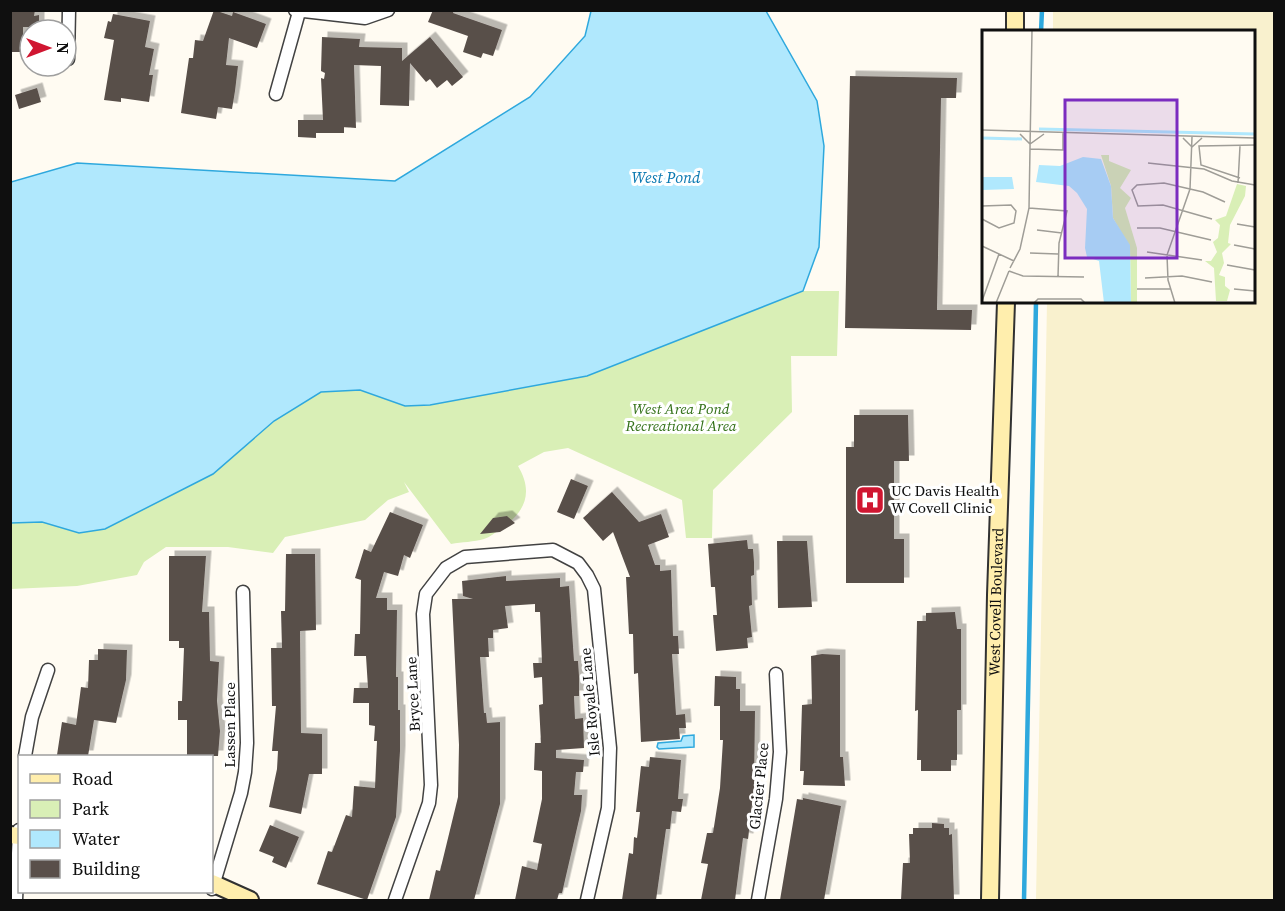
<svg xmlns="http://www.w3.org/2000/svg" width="1285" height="911" font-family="'Source Serif 4',serif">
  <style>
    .farmland { fill: #f9f1ce }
    .green { fill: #d9efb6 }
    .water { fill: #b0e8fd; stroke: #2ea8dd; stroke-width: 1.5 }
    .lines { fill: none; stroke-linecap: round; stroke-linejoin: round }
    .stream { stroke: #2ea8dd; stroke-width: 4.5 }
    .building { fill: #594f4a; filter: url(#shadow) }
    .street-casing { stroke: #424242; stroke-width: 15 }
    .secondary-casing { stroke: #313131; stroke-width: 20 }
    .street { stroke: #fff; stroke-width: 12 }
    .secondary { stroke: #ffeead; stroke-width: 16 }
    .labels { text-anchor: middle; stroke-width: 6; stroke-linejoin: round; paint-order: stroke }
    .park-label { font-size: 15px; font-style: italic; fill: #327017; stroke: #fff }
    .poi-label { font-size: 15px; fill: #0f0f0f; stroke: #fff; text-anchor: start }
    .street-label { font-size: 15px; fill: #0f0f0f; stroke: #fff }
    .water-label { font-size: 16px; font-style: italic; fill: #0978b1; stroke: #fff }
    .inset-river { fill: none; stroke: #b0e8fd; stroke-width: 3 }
    .inset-road { fill: none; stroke: #9f9d97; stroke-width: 1.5 }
    .view { fill: #7b2cbf; fill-opacity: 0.15; stroke: #7b2cbf; stroke-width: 3 }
    .inset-edge { fill: none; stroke: #0f0f0f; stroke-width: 3 }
  </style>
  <defs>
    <filter id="shadow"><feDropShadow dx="5.5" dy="-5.5" stdDeviation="0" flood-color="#0004"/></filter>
  </defs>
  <rect width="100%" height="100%" fill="#fffbf2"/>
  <path class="farmland" d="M1053 11H1274V900H1036L1047 302H1254V32L1053 31Z"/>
  <path class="green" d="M803 291H839L837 356H791L792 412 713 490 712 538H686L682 500 568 448 544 452 518 466C534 493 525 513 500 529 495 533 490 537 484 539 474 542 462 542 451 544L404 482 409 492 388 500 365 520 285 537 273 553 228 547H166L144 562 137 575 77 586 11 589 10 523 42 522 79 533 213 474 274 421 321 392 360 390 405 406 430 405 587 376Z"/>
  <path class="water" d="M591 11H766L817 101 824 146 819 247 803 291 587 376 430 405 405 406 360 390 321 392 274 421 213 474 105 529 79 533 42 522 11 523V182L77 163 395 181 530 97 585 36Z
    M694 735V747L659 749 657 747 658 743 681 741 683 736Z"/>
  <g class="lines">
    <path class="stream" d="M1041 32 1042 10
      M1024 900 1036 302"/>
  </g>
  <path class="building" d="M10 10H35L34 16 39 15V27H23V52H10Z
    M214 10 232 16 233 12 266 24 257 48 229 38 226 65 238 66 235 91 232 109 218 107 216 119 181 113 189 58H193L195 40 203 41Z
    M433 10H454L453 13 502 30 493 56 483 53 481 58 463 52 468 36 428 22Z
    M113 14 150 21 145 47 154 49 149 75H153L149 102 121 98V102L104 100 114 40 104 38 108 21 111 22Z
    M322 37 360 39 359 47 402 48V61L430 37 463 77 452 86 447 80 437 88 430 79 426 82 410 63 409 106 380 105 381 66 354 65 356 128 344 127V133H316V138L298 137V120H323L321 78 324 79 325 73 321 71Z
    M850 76 957 78 956 98H941L937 310H972L971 330 845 328Z
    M37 88 41 102 19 109 15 95Z
    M854 415H908L909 461H894V539H904V583H846V447H854Z
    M571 479 588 486 574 519 557 512Z
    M612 492 639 522 661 514 669 537 648 545 655 565H660V571L671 570 673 636H678L679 654H672L676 715 685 714 686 728H679L680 739 641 742 638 673 634 674 633 634H629L626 577H630L613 532 603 541 583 518Z
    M390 512 423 525 410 558 404 555 398 576 384 572 376 598H387V610H397L396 677H398V710H400V751L396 817 367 900 317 884 328 851 332 852 346 815 352 817 354 786 375 788 377 741H374L375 726 369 725V703H353L354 688H368L366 656H354L355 634H360L361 580 355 578 364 549 371 552Z
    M507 516 515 523 500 532 480 534 493 518Z
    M747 540 748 549H753L754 562V575L751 576 752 605 749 606 752 637 747 638 748 648 716 651 713 615H717L715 587H711L708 544Z
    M777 541H807L812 607 778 608Z
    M286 554H315L316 630 300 631 301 733 322 734V774H309L301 814 269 807 277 769 278 751H272L276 706H272L271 648H282L281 611H285Z
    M169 556H206L202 612H209L210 661 219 662 217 701 220 731 218 756H187V720H178V701H182L184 648H179V641H169Z
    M506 576V581L560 578V587L569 586 574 661H578L579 676V696H574L575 719 583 718 584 748 556 750V758L584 760 583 772H576L574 795H582L581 811 562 893H559L557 900H515L522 866 537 870 542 844 533 842 542 799V771L534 770 535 743H541L539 705 543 704 542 677 534 678 533 663H542L540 612H535V604L505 606 508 628 493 630V638H488L489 657H480L484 713H486L487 723 500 722V804L474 900H429L436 870 440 871 458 797 459 745 452 599H473L463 596 462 581Z
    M955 612 957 629H961V710H957V760H951V771H921V760H917L918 710 915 711 917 621H926V613Z
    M98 649 127 650 126 680 116 723 94 720 88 756 57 755 62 722 76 725 81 687 88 688 89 660H98Z
    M822 654 840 655V757H843L845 786 803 785 804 771H800L802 705 812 704 811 656Z
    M715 676 736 677V689H740V711H755L754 787 748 839 743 838 735 900H701L708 864 701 863 707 833H713L720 788 723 740H720V706H714Z
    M650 757 681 760 678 799H683L681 812 672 811 670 829H666L656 900H622L629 853 633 854 634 837 637 838 640 812H636L641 766 649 767Z
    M803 798 841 806 824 900H780L797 799 803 800Z
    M932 823 944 824V828H949V835L952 834 954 900H901L903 863H910L909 834H913V828H932Z
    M270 825 299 837 286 868 272 862 274 857 259 851Z"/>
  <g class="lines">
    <g class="street-casing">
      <path id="street" d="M295 10 365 18 388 10
        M68 59 69 10
        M276 94 299 12
        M25 756 32 717 48 670
        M212 889 241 793 245 772 247 743 243 592
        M16 900 19 830
        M395 900 429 803 431 785 423 614 426 594 446 568 465 557 553 550 578 563 587 575 594 589 610 748 608 808 587 900
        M758 900 776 799 780 752 776 674"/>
    </g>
    <g class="secondary-casing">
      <g id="secondary">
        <path d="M1015 32V10"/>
        <path d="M10 835 20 836"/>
        <path d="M212 883 250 900"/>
        <path id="s1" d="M990 900 996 595 1006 302"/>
      </g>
    </g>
    <use href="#street" class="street"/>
    <use href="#secondary" class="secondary"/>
  </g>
  <defs>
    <g id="hospital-square" transform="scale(1.5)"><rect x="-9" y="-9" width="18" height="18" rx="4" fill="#d01631" stroke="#fff"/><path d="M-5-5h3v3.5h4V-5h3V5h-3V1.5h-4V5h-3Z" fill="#fff"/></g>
  </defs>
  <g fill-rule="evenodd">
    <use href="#hospital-square" x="870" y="500"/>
  </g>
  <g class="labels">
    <g class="park-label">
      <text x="681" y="414">West Area Pond<tspan x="681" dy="17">Recreational Area</tspan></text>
    </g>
    <g class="poi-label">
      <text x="891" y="496">UC Davis Health<tspan x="891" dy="17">W Covell Clinic</tspan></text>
    </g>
    <g class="street-label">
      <text dy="5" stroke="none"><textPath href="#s1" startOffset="298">West Covell Boulevard</textPath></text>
      <text transform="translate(413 694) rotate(-93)" y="5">Bryce Lane</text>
      <text transform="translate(590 702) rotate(-95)" y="5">Isle Royale Lane</text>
      <text transform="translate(230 725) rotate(-90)" y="5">Lassen Place</text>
      <text transform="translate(759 786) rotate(-84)" y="5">Glacier Place</text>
    </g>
    <g class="water-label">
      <text x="666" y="183">West Pond</text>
    </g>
  </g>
  <g transform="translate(982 30)">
    <rect width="273" height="273" fill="#fffbf2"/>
    <path d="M119 125H127V131L149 140 138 158 149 168 143 178 155 218V273H149L148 218 131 188 129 156ZM255 154 264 156 263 166 248 195 246 213 249 214 240 223 242 233 237 245 243 247V256L248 260 245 271H234L232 238 223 231H229L235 222 231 212 236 208 238 195 233 190 244 186Z" fill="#d9efb6"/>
    <path d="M101 127 119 129 129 156 131 188 148 215 149 273H122L117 231 105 227 103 218 105 179 95 163 87 156 54 152 57 135 78 136ZM0 147H30L32 159 0 160Z" fill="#b0e8fd"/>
    <path class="inset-river" d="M57 99 273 104M0 108 40 109"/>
    <path class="inset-road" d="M0 100 273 108M38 104 48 114 62 104M201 108 210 117 220 108M48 119 81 120V103M166 133 222 139 250 151 273 155M258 148 219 135 217 116 273 115M256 153 258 116M0 176 29 175 34 181 32 193 17 198 0 189M47 178 85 181 77 213 76 247M230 189 181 175 156 176 150 160 155 155 182 153 221 162 243 172M255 194 273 197M155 198H178L229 210M55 200 80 203M252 215 273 219M0 216 32 231M165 222 220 230M48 223 76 224M245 235 273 240M28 238 38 219 47 178 50 0M27 241 41 246 102 247M163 248 200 246 230 252M155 259H188M252 259 273 261M0 271 17 224M14 273 27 241M52 273 56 269H99L103 273M193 273 186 250 185 225 208 159 210 107"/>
    <path class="view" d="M83 70H195V228H83Z"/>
    <rect width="273" height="273" class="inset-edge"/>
  </g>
  <rect width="1285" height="911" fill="none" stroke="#0f0f0f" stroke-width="24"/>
  <rect x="18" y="755" width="195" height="138" fill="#ffffff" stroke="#9f9f9f" stroke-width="1.5"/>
  <rect x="30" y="774" width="30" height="9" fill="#ffeead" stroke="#9f9f9f" stroke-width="1.5"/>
  <text x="72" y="785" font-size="18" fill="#0f0f0f">Road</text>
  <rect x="30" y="800" width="30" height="18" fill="#d9efb6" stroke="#9f9f9f" stroke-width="1.5"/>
  <text x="72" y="815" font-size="18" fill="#0f0f0f">Park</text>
  <rect x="30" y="830" width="30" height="18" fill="#b0e8fd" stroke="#9f9f9f" stroke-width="1.5"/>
  <text x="72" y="845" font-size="18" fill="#0f0f0f">Water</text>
  <rect x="30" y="860" width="30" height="18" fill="#594f4a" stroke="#9f9f9f" stroke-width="1.5"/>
  <text x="72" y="875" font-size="18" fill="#0f0f0f">Building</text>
  <g transform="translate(48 48) rotate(90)"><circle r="28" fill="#ffffff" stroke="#9f9f9f" stroke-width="1.5"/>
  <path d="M0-4.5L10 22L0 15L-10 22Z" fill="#d01631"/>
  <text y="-9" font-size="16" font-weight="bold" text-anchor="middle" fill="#0f0f0f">N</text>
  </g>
</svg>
